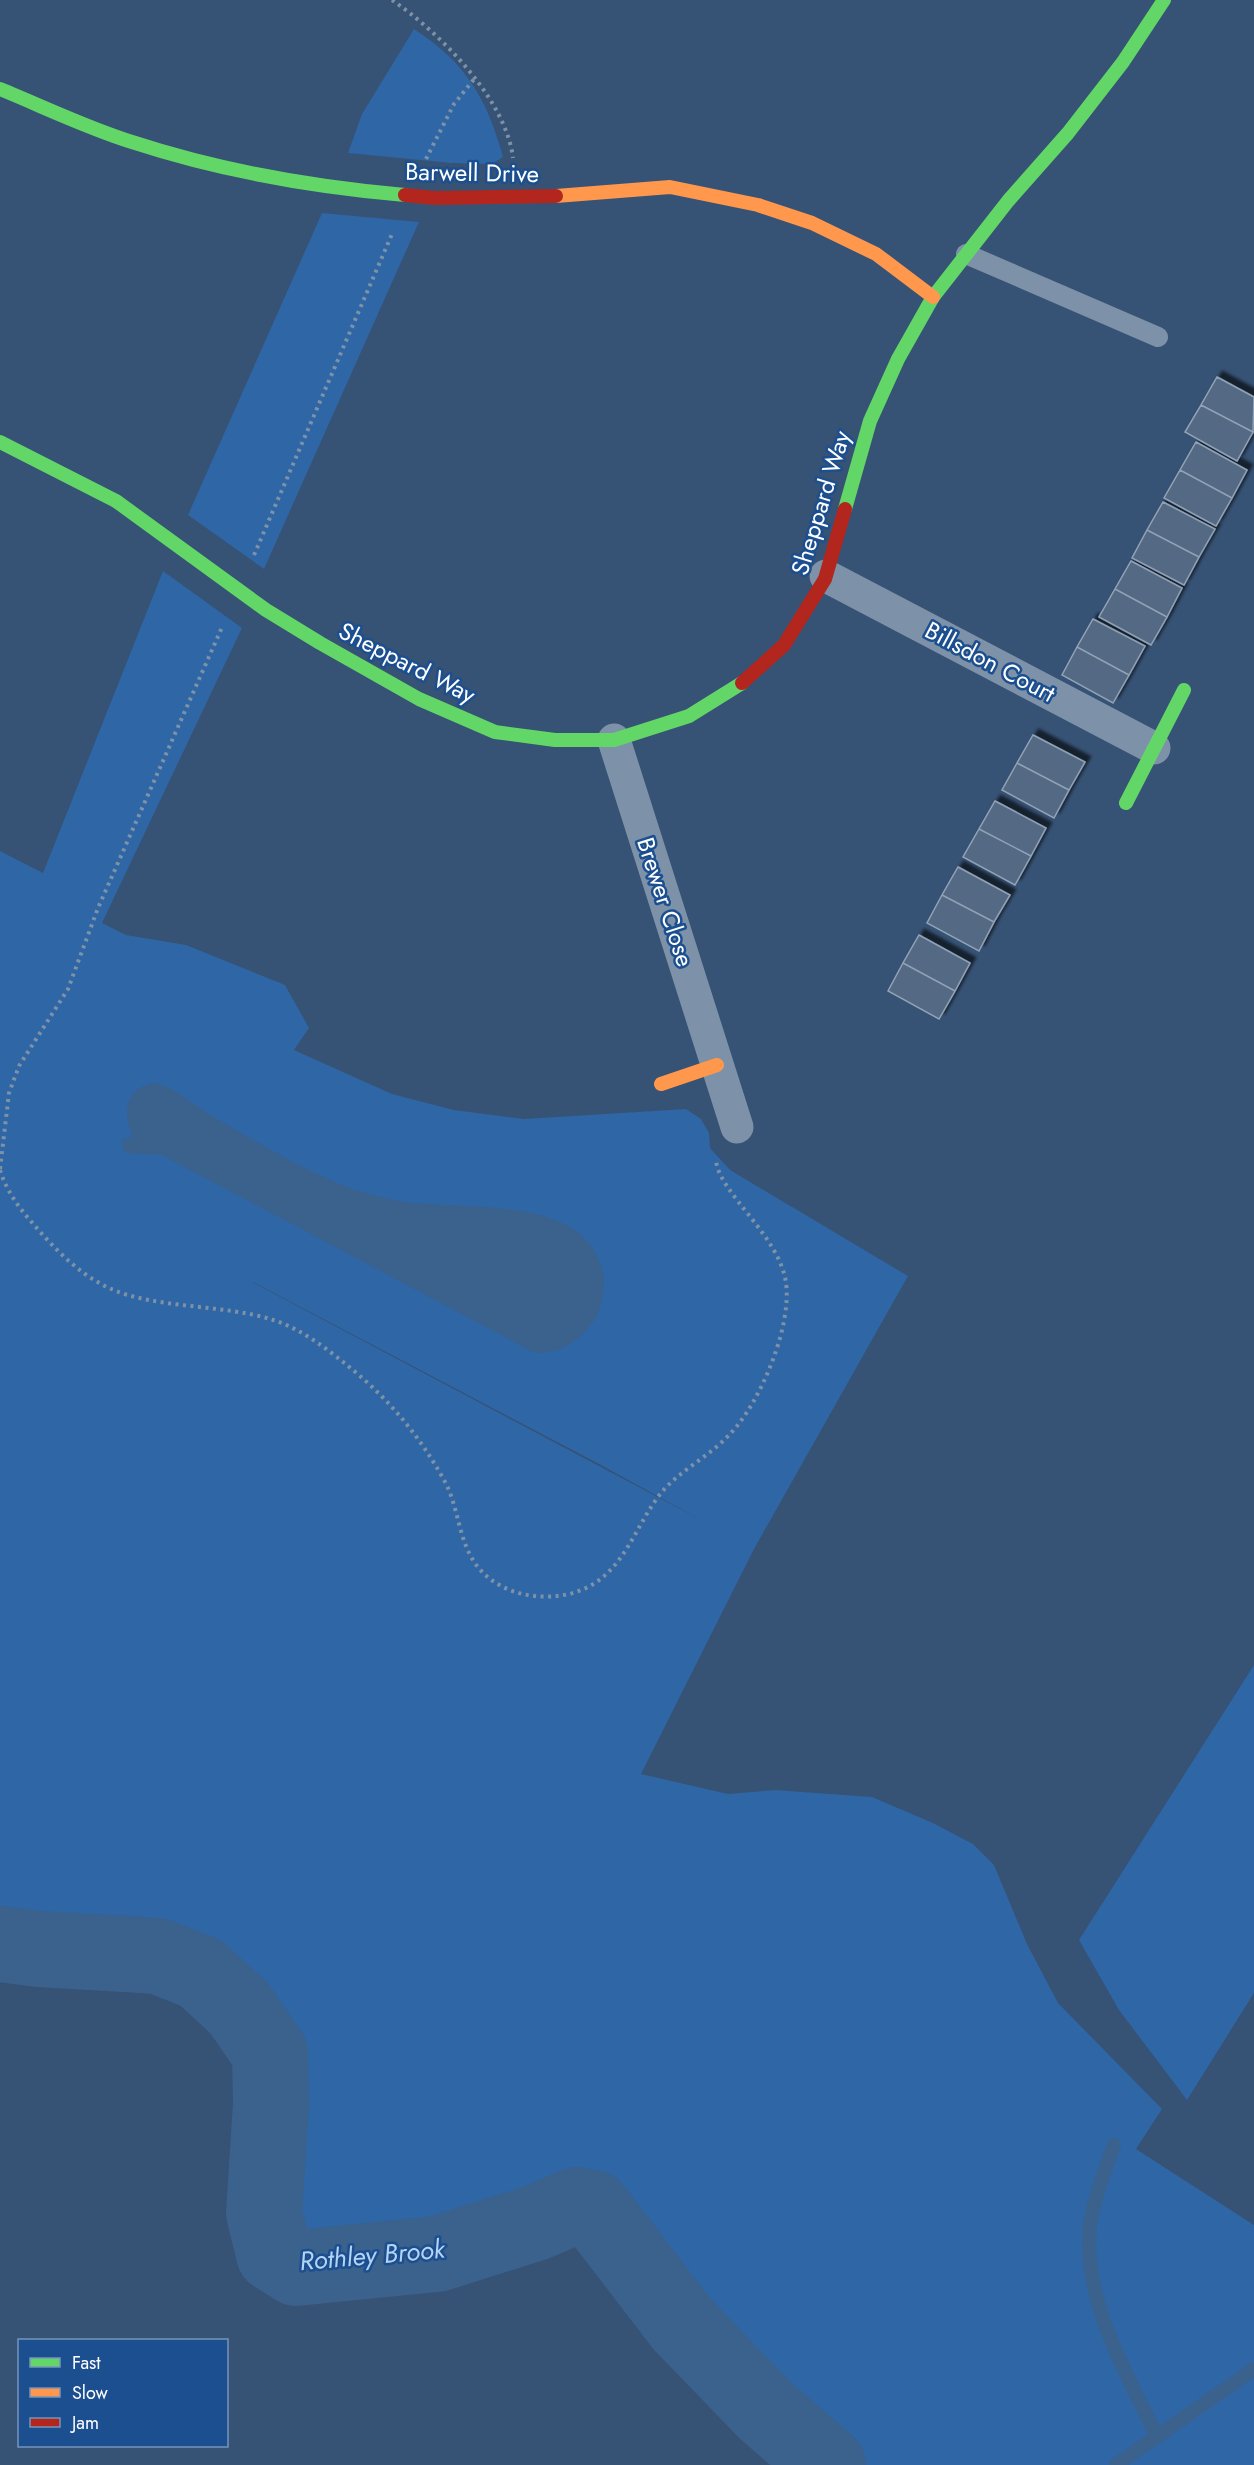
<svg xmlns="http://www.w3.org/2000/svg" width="1254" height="2465" font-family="Jost,sans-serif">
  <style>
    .green { fill: #2f66a5; fill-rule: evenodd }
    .water { fill: #3b618d }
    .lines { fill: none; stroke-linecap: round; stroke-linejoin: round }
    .stream { stroke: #3b618d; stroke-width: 14 }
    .river { stroke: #3b618d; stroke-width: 76 }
    .building { fill: #526984; stroke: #92a2b6; stroke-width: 1.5; filter: url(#shadow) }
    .path { stroke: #7d92a8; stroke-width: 4; stroke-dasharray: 3 4.5; stroke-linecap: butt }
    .lane { stroke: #7d92a8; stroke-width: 20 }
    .street { stroke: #7d92a8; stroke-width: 33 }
    .fast { stroke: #63d668; stroke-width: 14 }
    .slow { stroke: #ff974d; stroke-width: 14 }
    .jam { stroke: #b3261e; stroke-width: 14 }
    .labels { text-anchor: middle; stroke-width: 5; stroke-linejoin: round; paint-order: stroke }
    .street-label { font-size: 24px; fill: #fff; stroke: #1b4f8f }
    .water-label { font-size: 26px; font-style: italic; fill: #b5d3f5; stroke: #1b4f8f }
  </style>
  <defs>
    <filter id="shadow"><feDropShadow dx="5.5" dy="-5.5" stdDeviation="1.5" flood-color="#0009"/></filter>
  </defs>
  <rect width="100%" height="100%" fill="#365274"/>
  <path class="green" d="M414 29C466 63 487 98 503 157L492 164 451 163 348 153 362 114Z
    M322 213 419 222 264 569 188 515Z
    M163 571 242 628 102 923 126 935 186 945 285 985 309 1028 294 1050 392 1094 454 1110 524 1119 686 1109 701 1119 709 1133 710 1148 730 1170 908 1276 754 1549 641 1774 728 1794 775 1790 872 1797 933 1823 973 1844 994 1865 1027 1944 1058 2003 1162 2109 1136 2149 1254 2225V2465H857L800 2421 727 2349 604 2202 578 2188 554 2194 457 2234 365 2240 274 2254 271 2091 246 2019 201 1973 118 1954 0 1944V851L43 873ZM253 1282 599 1464 701 1520 254 1283Z
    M1254 1665V1993L1187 2100 1119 2010 1079 1940Z"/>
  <path class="water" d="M155 1083C176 1088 191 1103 209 1114 251 1139 293 1164 337 1183 356 1191 379 1197 398 1201 455 1211 565 1195 596 1254 600 1262 604 1272 604 1280 603 1297 601 1314 589 1327 574 1344 559 1353 535 1353L162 1155 125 1153 121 1140 133 1137C122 1114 125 1087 155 1083Z"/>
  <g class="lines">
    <path class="stream" d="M1114 2145C1105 2171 1094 2198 1090 2225 1082 2300 1126 2371 1157 2437
      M1116 2465 1254 2369"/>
    <path class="river" d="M0 1944 39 1949 158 1956 201 1973 239 2008 270 2053 271 2104 264 2213 274 2254 296 2268 437 2254 535 2223 577 2205 593 2208 682 2324 766 2411 828 2465"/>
  </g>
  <path class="building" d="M1217 377 1254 397 1253 432 1201 405Z
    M1201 405 1253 432 1237 461 1185 432Z
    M1196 442 1247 470 1232 498 1180 470Z
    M1180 470 1232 498 1216 526 1164 498Z
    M1163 502 1215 529 1199 557 1147 530Z
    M1147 530 1199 557 1184 585 1132 558Z
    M1131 561 1182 588 1167 617 1115 589Z
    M1115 589 1167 617 1151 645 1099 617Z
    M1093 619 1145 646 1129 675 1077 647Z
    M1077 647 1129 675 1113 703 1062 675Z
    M1033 735 1085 762 1069 790 1017 763Z
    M1017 763 1069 790 1054 818 1002 790Z
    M995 801 1046 828 1031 856 979 829Z
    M979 829 1031 856 1015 885 963 857Z
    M958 867 1010 895 994 922 942 895Z
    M942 895 994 922 979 951 927 923Z
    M919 935 970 963 955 991 903 963Z
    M903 963 955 991 939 1019 888 991Z"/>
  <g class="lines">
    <path class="path" d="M392 0C439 32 506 99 513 158
      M426 159 454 104 475 78
      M254 555 392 234
      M0 1169 9 1093 19 1066 68 989 98 908 223 625
      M0 1170C8 1196 25 1215 43 1235 62 1256 83 1276 109 1288 155 1309 221 1304 270 1319 298 1327 325 1347 348 1366 388 1398 419 1435 444 1480 458 1505 458 1536 473 1560 496 1598 553 1606 590 1586 626 1566 637 1523 661 1493 680 1470 710 1456 730 1434 760 1403 792 1327 786 1283 780 1236 718 1192 716 1160"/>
    <path class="lane" d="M966 254 1158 337"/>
    <path class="street" d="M826 576 1154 748
      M614 740 737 1127"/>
    <path class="fast" d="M0 89C44 107 87 128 132 142 221 171 312 187 405 195
      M0 442 116 501 266 610 320 643 419 699 495 732 555 740H614L689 716 742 683
      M845 509 870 421 898 359 933 297 1008 201 1068 133 1123 62 1164 0
      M1126 803 1184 690"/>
    <path class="slow" d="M556 196 670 187 758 205 812 223 876 254 933 297
      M661 1084 717 1065"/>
    <path class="jam" d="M405 195 435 198 556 196
      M742 683 784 645 825 579 845 509"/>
  </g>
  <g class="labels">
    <g class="street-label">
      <text transform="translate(472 173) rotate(1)" y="8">Barwell Drive</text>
      <text transform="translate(821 503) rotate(-73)" y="8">Sheppard Way</text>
      <text transform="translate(990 662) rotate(28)" y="8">Billsdon Court</text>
      <text transform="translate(407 663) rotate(27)" y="8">Sheppard Way</text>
      <text transform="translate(665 902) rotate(72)" y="8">Brewer Close</text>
    </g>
    <g class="water-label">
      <text transform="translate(372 2255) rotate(-5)" y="9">Rothley Brook</text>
    </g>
  </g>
  <rect x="18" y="2339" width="210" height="108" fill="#1b4f8f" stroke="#7695bc" stroke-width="1.5"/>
  <rect x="30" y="2358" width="30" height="9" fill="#63d668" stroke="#7695bc" stroke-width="1.5"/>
  <text x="72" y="2369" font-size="18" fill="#ffffff">Fast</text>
  <rect x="30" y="2388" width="30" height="9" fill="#ff974d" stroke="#7695bc" stroke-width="1.5"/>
  <text x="72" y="2399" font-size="18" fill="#ffffff">Slow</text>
  <rect x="30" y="2418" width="30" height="9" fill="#b3261e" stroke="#7695bc" stroke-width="1.5"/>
  <text x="72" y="2429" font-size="18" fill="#ffffff">Jam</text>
</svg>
